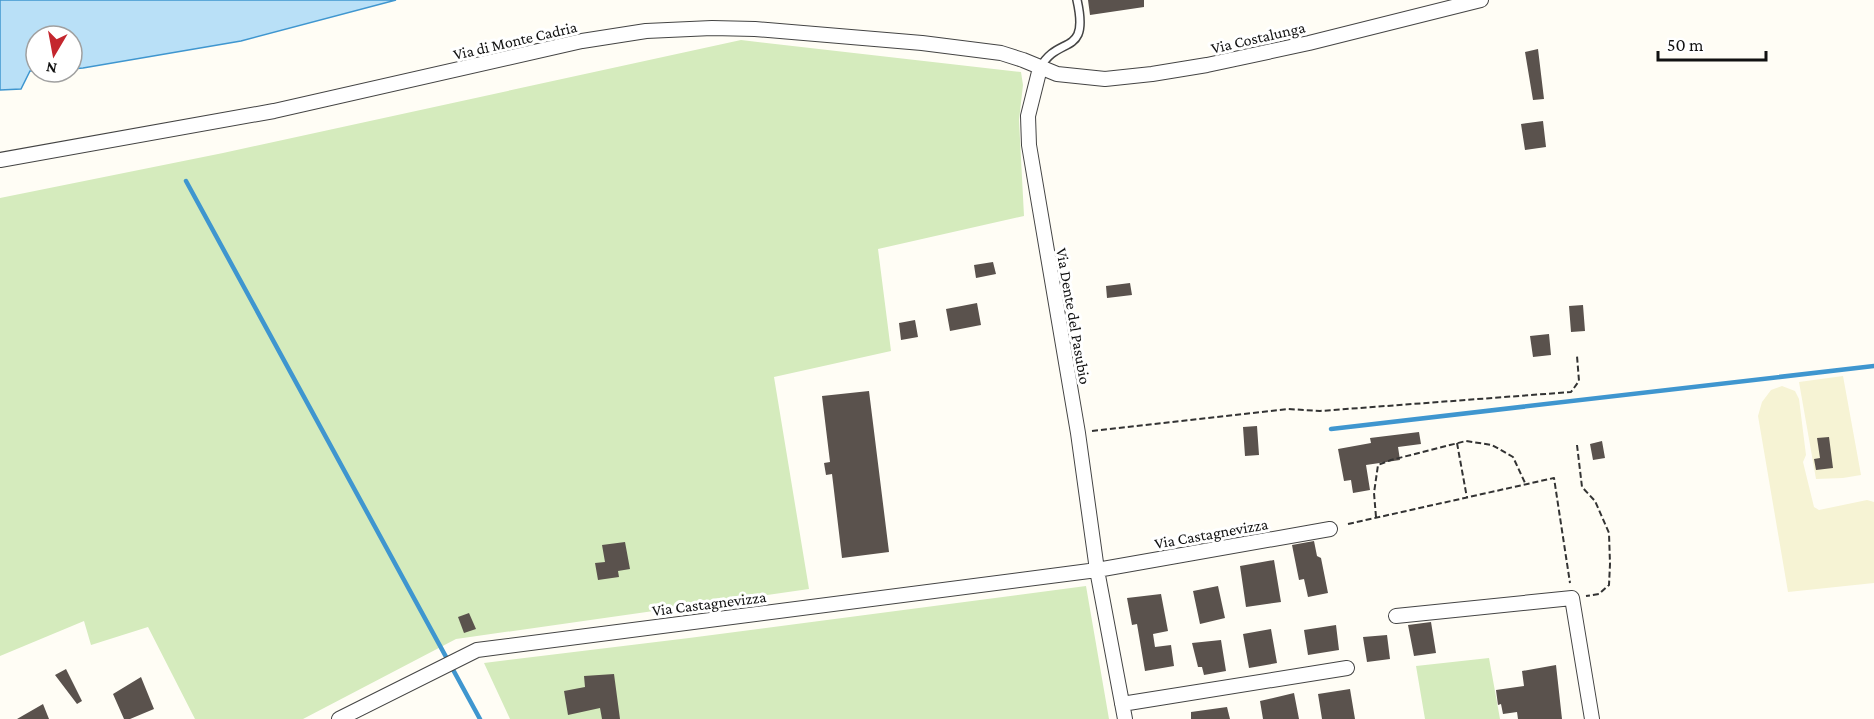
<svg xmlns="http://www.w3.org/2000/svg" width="1874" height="719" font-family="'Crimson Pro',serif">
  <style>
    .farmland { fill: #f6f3d4 }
    .green { fill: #d5ebbd }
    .water { fill: #b9e0f7; stroke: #3f96cf; stroke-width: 1.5 }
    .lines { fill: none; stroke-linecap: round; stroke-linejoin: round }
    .stream { stroke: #3f96cf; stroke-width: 4.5 }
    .building { fill: #5a524d }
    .lane-casing { stroke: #444; stroke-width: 10 }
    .street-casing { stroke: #444; stroke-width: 16 }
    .path { stroke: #333; stroke-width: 2; stroke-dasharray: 6 3; stroke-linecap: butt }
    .lane { stroke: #fff; stroke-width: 7 }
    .street { stroke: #fff; stroke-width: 14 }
    .labels { text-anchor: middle; stroke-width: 6; stroke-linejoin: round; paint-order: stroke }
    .street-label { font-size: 16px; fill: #111; stroke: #fff }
  </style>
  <rect width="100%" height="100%" fill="#fffdf5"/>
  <path class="farmland" d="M1843 376 1861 475 1843 478 1816 479 1799 382Z
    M1782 386 1795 391 1799 399 1806 455 1803 462 1814 507 1819 510 1867 500 1874 502V583L1788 592 1758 416 1762 402 1771 390Z"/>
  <path class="green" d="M741 40 1021 72 1023 85 1019 120 1024 216 878 249 891 351 774 377 809 589 456 639 303 719H195L148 627 91 645 84 621 0 656V198L223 153Z
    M1086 586 1109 719H510L484 663 689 638Z
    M1489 658 1500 719H1425L1416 666Z"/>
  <path class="water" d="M0 0H396L241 41 83 68 72 69V36H36V71H30L21 89 0 90Z"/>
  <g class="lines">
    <path class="stream" d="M186 181 480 719
      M1331 429 1874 366"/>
  </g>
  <path class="building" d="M1088 0H1144V7L1090 15Z
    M1538 49 1544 99 1533 100 1525 52Z
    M1543 121 1546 147 1525 150 1521 124Z
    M993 262 996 274 976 278 974 265Z
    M1130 283 1132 295 1107 298 1106 286Z
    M977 303 981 325 950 331 946 309Z
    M1583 305 1585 331 1571 332 1569 306Z
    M915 320 918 337 901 340 899 323Z
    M1549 334 1551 355 1533 357 1530 336Z
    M869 391 889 552 842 558 832 474 826 475 824 463 830 462 822 396Z
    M1257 426 1259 455 1245 456 1243 427Z
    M1419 432 1421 444 1398 447 1400 460 1366 465 1370 490 1353 493 1351 480 1344 481 1338 449 1371 443 1370 438Z
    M1829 437 1833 468 1816 470 1814 459 1820 458 1817 438Z
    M1602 441 1605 458 1593 460 1590 444Z
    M1314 541 1317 556 1321 558 1328 593 1308 597 1304 579 1299 580 1292 545Z
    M625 542 630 569 618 571 619 577 598 580 595 563 605 562 602 545Z
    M1274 560 1281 602 1246 607 1240 566Z
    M1218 586 1225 618 1200 624 1193 591Z
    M1161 594 1168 631 1153 634 1155 647 1171 645 1174 666 1145 671 1137 624 1132 625 1127 598Z
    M469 613 476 629 464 633 458 617Z
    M1431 622 1436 653 1414 656 1408 625Z
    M1336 625 1339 650 1308 655 1304 630Z
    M1271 629 1277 663 1249 668 1243 634Z
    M1387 635 1390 659 1367 662 1363 637Z
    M1221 640 1226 671 1204 675 1202 667H1198L1192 643Z
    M1556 665 1562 719H1518L1517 712 1503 714 1501 704 1498 705 1496 690 1524 686 1522 671Z
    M66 669 82 701 77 704 55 675Z
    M614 674 620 719H602L600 708 568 715 564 691 585 687 584 676Z
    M141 677 154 709 130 719H124L113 694Z
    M1350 689 1355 719H1322L1318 694Z
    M1294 693 1299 719H1263L1260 701Z
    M43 704 49 719H17Z
    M1227 707 1230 719H1191V712Z"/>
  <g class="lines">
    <g class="lane-casing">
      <path id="lane" d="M1040 68C1058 34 1090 58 1077 0"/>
    </g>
    <g class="street-casing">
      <path id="street" d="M1040 68 1028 116 1029 145 1078 433 1097 570 1330 529
        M0 160 274 111 582 41 646 31 712 28 755 29 922 43 1001 53 1023 60 1057 74 1105 79 1152 74 1207 65 1309 43 1481 0
        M1396 616 1572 598 1592 719
        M1122 704 1347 668
        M339 719 477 650 1097 570 1125 719"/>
    </g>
    <path class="path" d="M1092 431 1288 409 1320 411 1571 392 1579 381 1577 356
      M1457 443 1467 498
      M1577 445 1582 487 1595 501 1609 533 1610 564 1609 585 1599 594 1586 596
      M1376 517 1374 493 1378 465 1391 460 1466 441 1492 445 1513 457 1526 485
      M1348 524 1554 478 1570 583"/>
    <use href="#lane" class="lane"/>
    <use href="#street" class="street"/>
  </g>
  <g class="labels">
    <g class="street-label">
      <text transform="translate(1258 37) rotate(-13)" y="6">Via Costalunga</text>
      <text transform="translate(515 40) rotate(-13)" y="6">Via di Monte Cadria</text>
      <text transform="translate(1074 316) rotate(80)" y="6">Via Dente del Pasubio</text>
      <text transform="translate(1211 533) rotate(-10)" y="6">Via Castagnevizza</text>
      <text transform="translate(709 603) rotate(-7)" y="6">Via Castagnevizza</text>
    </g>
  </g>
  <g transform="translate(54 54) rotate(190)"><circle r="28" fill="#ffffff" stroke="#a0a0a0" stroke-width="1.5"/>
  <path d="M0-4.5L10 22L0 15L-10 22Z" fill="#c4262e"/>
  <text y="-9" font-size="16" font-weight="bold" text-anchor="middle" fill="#111111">N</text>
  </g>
  <path d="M1658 51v9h108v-9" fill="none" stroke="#111111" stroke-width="3"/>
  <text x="1667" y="51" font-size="18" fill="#111111" stroke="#ffffff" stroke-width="4.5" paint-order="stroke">50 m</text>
</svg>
